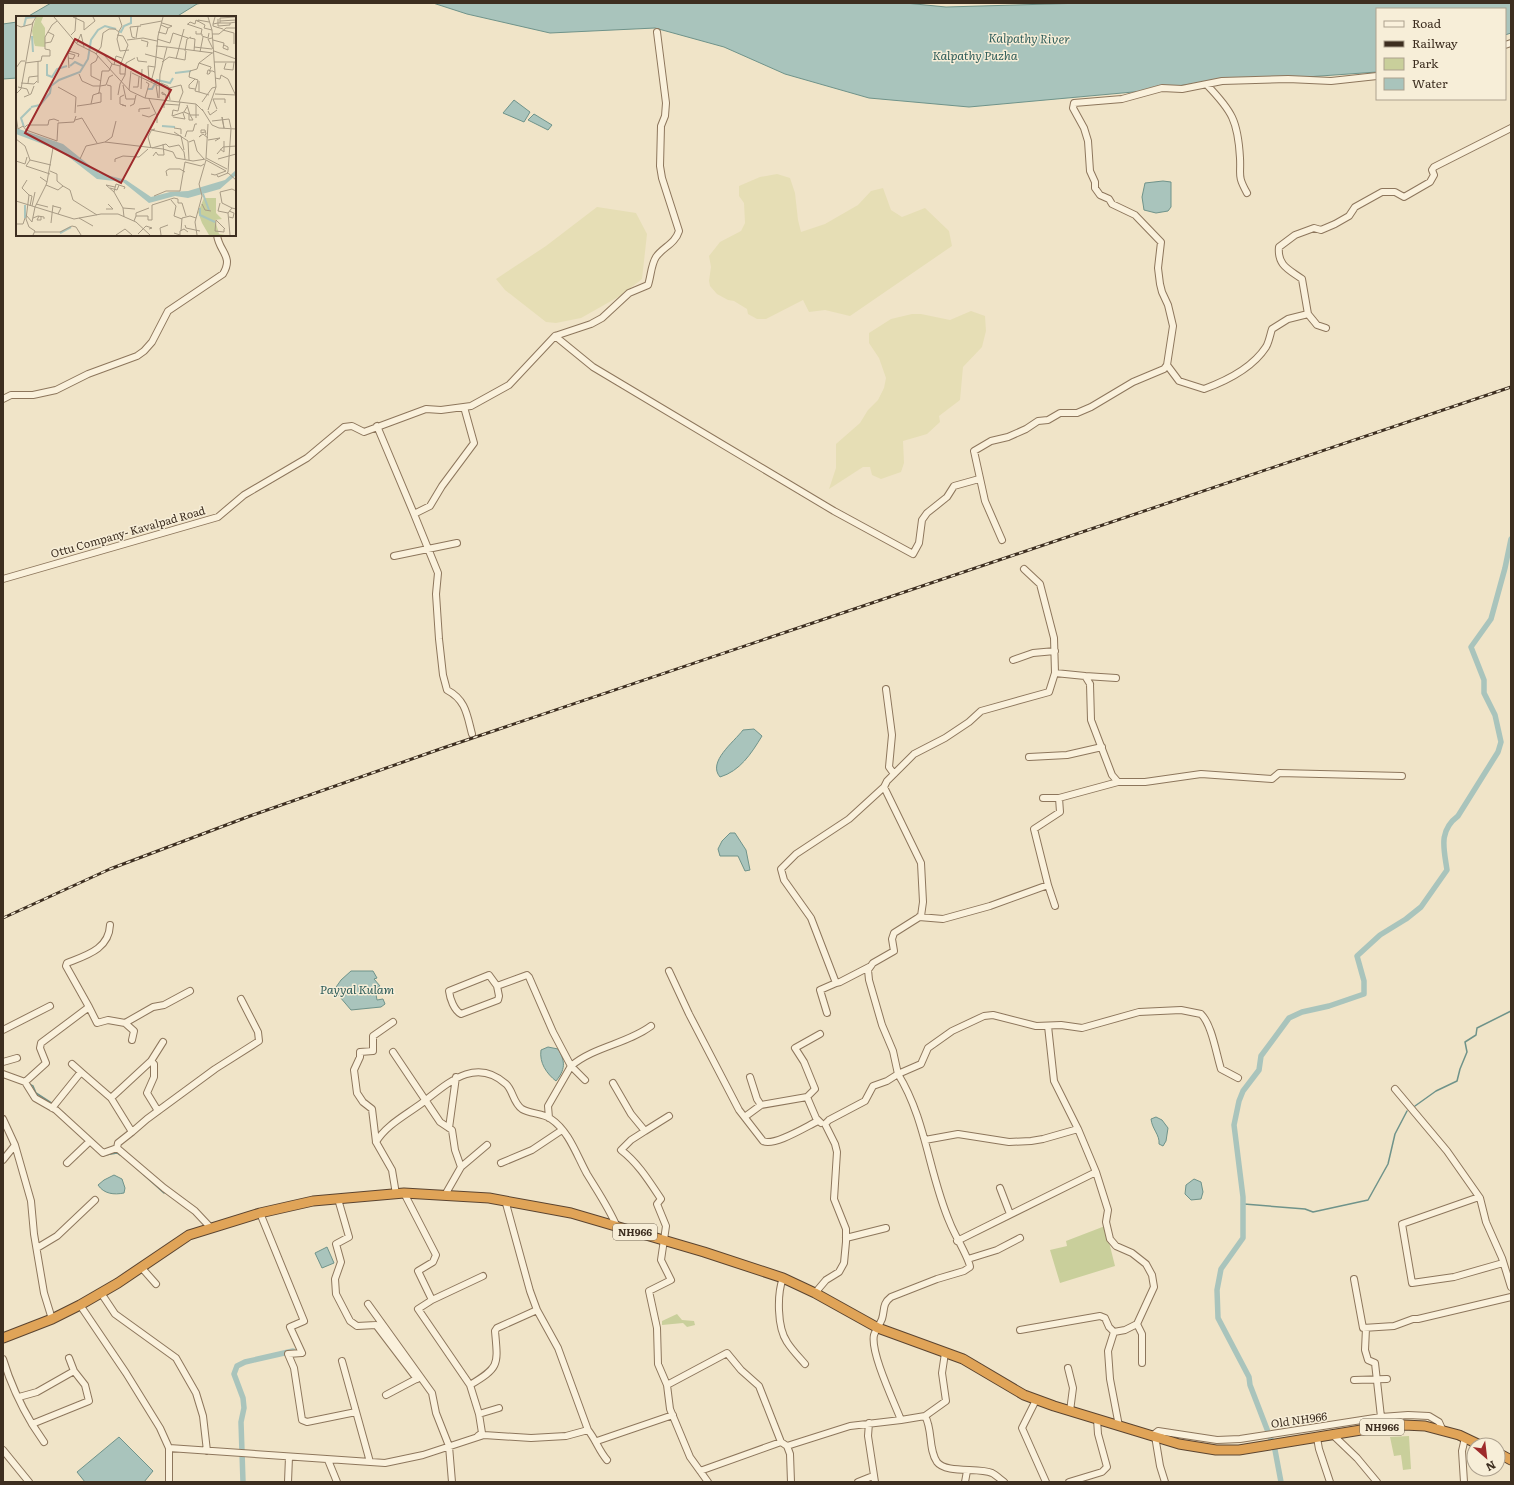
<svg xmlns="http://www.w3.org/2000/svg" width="1514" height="1485" font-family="Literata,serif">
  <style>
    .farmland { fill: #e6deb5 }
    .green { fill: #c9cf9b }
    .water { fill: #a9c4bc; stroke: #6f938a }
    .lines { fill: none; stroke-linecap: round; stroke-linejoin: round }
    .stream { stroke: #6f938a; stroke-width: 1.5 }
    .canal { stroke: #a9c4bc; stroke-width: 5.5 }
    .minor-casing { stroke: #8d765c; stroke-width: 8 }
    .highway-casing { stroke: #5b4430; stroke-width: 11 }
    .minor { stroke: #faf1dc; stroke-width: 6 }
    .highway { stroke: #e0a458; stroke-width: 9 }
    .rail-casing { stroke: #3d2e20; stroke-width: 3 }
    .rail { stroke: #f7eed8; stroke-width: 1.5; stroke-dasharray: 4.5; stroke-linecap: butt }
    .labels { text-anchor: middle; stroke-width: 3; stroke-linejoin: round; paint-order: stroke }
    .shield { fill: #f7eed8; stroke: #756857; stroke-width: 1 }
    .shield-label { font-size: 10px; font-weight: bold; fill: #3d2e20 }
    .street-label { font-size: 11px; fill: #3d2e20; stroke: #f7eed8 }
    .water-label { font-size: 12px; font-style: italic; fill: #2f5d5a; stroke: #f7eed8 }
    .inset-river { fill: none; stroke: #a9c4bc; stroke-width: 2 }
    .inset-road { fill: none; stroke: #a89b85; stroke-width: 1 }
    .view { fill: #9e2a2b; fill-opacity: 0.15; stroke: #9e2a2b; stroke-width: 2 }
    .inset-edge { fill: none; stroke: #3d2e20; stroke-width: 2 }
  </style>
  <rect width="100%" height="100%" fill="#f0e4c8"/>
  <path class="farmland" d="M777 174 790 178 795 193 798 220 801 232 825 224 858 205 871 191 883 188 891 210 902 217 925 208 949 231 952 246 850 316 825 310 809 312 803 300 766 319H757L748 314 747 309 734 301 728 300 717 294 710 286 709 281 711 267 709 256 720 242 741 231 745 223 744 203 739 196V186L760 177Z
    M597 207 636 213 647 234 642 279 620 296 581 318 556 323 546 322 505 290 496 279 546 246Z
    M971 311 985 316 986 331 982 347 963 367 960 400 939 416 940 422 927 434 903 441 904 463 901 472 881 479 872 475 870 467H863L829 489 836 468V444L860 423 868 410 878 400 884 388 886 378 879 358 869 343V333L891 319 912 314H921L950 320Z"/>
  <path class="green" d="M1105 1226 1115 1266 1060 1283 1050 1250 1067 1246 1066 1241Z
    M677 1314 682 1320 694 1321 695 1325 687 1327 683 1323 662 1325V1321Z
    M1409 1436 1411 1469 1403 1470 1401 1455 1394 1456 1390 1437Z"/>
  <path class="water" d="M51 3H203L197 4 176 17H27Z
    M433 3H905L946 7 1085 3H1511V33L1505 35V9H1377V72L1292 78 1211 81 1144 91 969 107 869 98 785 74 724 47 655 28 550 33 467 14Z
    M17 22V78L3 79V24Z
    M514 100 530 112 524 122 503 113Z
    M534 114 552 125 548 130 528 120Z
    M1163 181 1171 182V207L1168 211 1156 213 1144 210 1142 197 1145 183Z
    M754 729 762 736C751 754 740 771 720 777 707 762 734 742 743 730Z
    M730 833H735L746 850 750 870 745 871 738 856H720L718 849 722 841Z
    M351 971H373L377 978 374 979 380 986 375 989 377 1000 383 999 385 1004 381 1007 351 1010 334 990 341 980Z
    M548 1047 558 1049C566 1062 565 1070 556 1081 547 1074 539 1063 541 1050Z
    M1156 1117 1162 1120 1168 1128 1166 1141 1163 1146 1159 1144C1160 1135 1152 1129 1151 1119Z
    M114 1175 122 1179 125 1188 124 1193C114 1195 104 1194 98 1185L104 1180Z
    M1194 1179 1201 1182 1203 1192 1201 1199 1191 1200 1185 1194 1186 1185Z
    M327 1247 334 1263 322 1268 315 1253Z
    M119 1437 153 1471 144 1482H85L77 1472Z"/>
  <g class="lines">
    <path class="stream" d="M29 1084 33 1086 36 1093 53 1104
      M55 1106 65 1114
      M1415 1106 1436 1091 1457 1081 1460 1069 1467 1052 1465 1042 1476 1035 1477 1028 1511 1011
      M105 1155 117 1153 120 1155
      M134 1166 164 1193
      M1244 1204 1305 1209 1313 1212 1368 1200 1388 1164 1395 1134 1407 1111"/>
    <path class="canal" d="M243 1482 241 1422 244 1408 243 1398 234 1374 237 1366 245 1362 293 1351
      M1281 1482 1275 1450 1250 1385 1249 1377 1218 1318 1217 1290 1221 1269 1243 1238V1197L1234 1125 1239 1101 1243 1091 1259 1070 1261 1056 1289 1018 1302 1012 1329 1006 1364 994V981L1357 956 1380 935 1406 919 1421 907 1447 870C1444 849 1438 831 1458 816L1498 752 1501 742 1495 715 1484 693V680L1471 647 1491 619 1505 568 1511 539"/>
    <g class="minor-casing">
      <path id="minor" d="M1505 45 1511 43
        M1207 85C1232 111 1238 121 1240 158 1241 176 1237 175 1247 193
        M1308 314 1317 325 1326 328
        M555 336 593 367 834 511 913 554 919 543 922 520 927 513 947 497 954 486 979 479
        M1167 365 1179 381 1204 389C1226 381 1253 367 1266 347 1269 342 1270 335 1272 329L1288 319 1308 314 1302 279C1290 270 1277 266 1279 247L1295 235 1314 228 1321 230 1335 224 1349 216 1355 207 1382 192H1395L1404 197 1430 182 1434 175 1432 170 1434 167 1511 128
        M3 399 11 395H33L56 390 88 374 137 356 144 351 152 342 168 311 223 274C234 256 219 252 217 235
        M464 407 474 443 442 486 430 506 414 514 438 573 436 594 439 639 443 675 447 690C466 700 467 715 472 734
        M377 426 414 514
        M1002 540 985 501 974 451 991 441 1008 437 1026 429 1038 421 1048 420 1060 413H1077L1091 407 1133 382 1164 369 1167 365 1173 326 1168 305 1162 292 1160 284 1158 268 1161 242 1135 215 1112 204 1109 199 1100 195 1095 188V182L1090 171 1088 141 1084 128 1073 108 1074 103 1122 99 1162 88 1182 89 1222 81 1288 79 1331 81 1377 76
        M394 556 457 543
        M1024 569 1040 584 1054 638 1055 673 1085 676 1090 684
        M3 579 218 517 244 495 307 458 344 427 352 426 364 432 426 409 441 410 471 406 509 385 555 336 591 324 602 318 629 293 648 285C651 276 651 265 656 257 663 247 675 244 679 231L662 178 660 166 661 126 665 116 666 103 657 32
        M1013 660 1033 653 1055 651
        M1085 676 1116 678
        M1090 684 1091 720 1112 775 1118 782H1145L1201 774 1272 779 1279 773 1402 776
        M886 689 892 735 889 767 894 774
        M1029 757 1067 755 1102 747
        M1043 798H1059L1118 782
        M1048 885 1034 829 1060 812 1059 798
        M919 917 943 919 990 906 1048 885 1055 906
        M869 967 840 982 836 983 811 918 784 880 781 869 796 854 849 819 884 787
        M669 971 689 1014 739 1110 763 1141C774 1147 807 1126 818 1121
        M497 986 499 996 498 1000 461 1014C454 1010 450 999 449 991L489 975 497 986 527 975 529 977 553 1032 571 1066 548 1106 549 1118
        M89 1007 66 966 67 963C87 955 109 949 110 925
        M827 1013 820 990 836 983
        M393 1022 373 1036V1051L360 1052V1057L354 1070 357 1093 363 1102 372 1109 376 1142 392 1170 396 1194
        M125 1023 134 1031 132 1040
        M1048 1026 1054 1081 1078 1129
        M3 1030 50 1006
        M393 1052 440 1122 452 1130 455 1150 461 1167
        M151 1061 154 1064V1077L147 1093 158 1111
        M3 1062 17 1058
        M72 1064 81 1072
        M3 1074 25 1082 35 1098 56 1110 103 1153 117 1148 164 1188 195 1211 211 1228
        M750 1077 757 1099 761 1105
        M585 1080 571 1066C595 1046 627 1044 651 1026
        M25 1082 46 1063 40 1048 41 1043 89 1007 97 1023 108 1020 125 1023 153 1007 164 1005 190 991
        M613 1083 631 1114 645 1131 631 1140 621 1150C638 1163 649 1181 661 1199L657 1204 666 1226 661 1260 671 1280 649 1291 657 1328 658 1364 667 1385 670 1409 690 1457 708 1482
        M1395 1089 1447 1151 1480 1198 1486 1222 1502 1258 1511 1287
        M807 1097 815 1089 804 1062 795 1048 820 1034
        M111 1098 151 1061 163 1042
        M52 1108 81 1072 111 1098 132 1132 118 1143 117 1148
        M746 1116 761 1105 807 1097 816 1118 821 1123
        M3 1119 15 1145 3 1160
        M449 1128 456 1077
        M645 1131 669 1116
        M132 1132 147 1119 215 1069 259 1041 258 1032 241 999
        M925 1140 958 1134 1009 1142 1031 1141 1043 1139 1078 1129 1096 1172 1108 1210 1106 1222 1110 1239 1116 1246 1132 1253 1146 1264 1152 1275 1154 1287 1137 1324 1125 1330 1114 1332
        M376 1142C386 1125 406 1115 422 1103 447 1084 475 1056 506 1084 513 1090 513 1103 522 1109 530 1114 543 1113 551 1119 569 1131 577 1156 587 1174 598 1192 609 1208 617 1227
        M15 1145 31 1201 34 1234 44 1293 52 1319
        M67 1163 89 1142
        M501 1163 532 1150 562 1130
        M1000 1188 1010 1214
        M404 1193 436 1255 433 1262 418 1271 432 1300
        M445 1195 461 1167 487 1145
        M1479 1197 1402 1224 1412 1283 1454 1277 1503 1263
        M338 1199 349 1237 336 1244 341 1262 335 1279 336 1294 350 1321 357 1326 376 1325 417 1379
        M505 1200 530 1291 537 1310 558 1348 588 1430C596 1440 599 1451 607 1460
        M260 1213 304 1321 290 1327 302 1353 288 1354 294 1368 302 1420 307 1422 356 1412
        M846 1238 886 1228
        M957 1241 1096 1172
        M37 1248 57 1236 95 1200
        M968 1259 997 1250 1020 1238
        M141 1267 156 1284
        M783 1278C777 1294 777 1327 787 1342 792 1350 799 1357 805 1364
        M1354 1279 1363 1328 1394 1326 1413 1319H1418L1511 1297
        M101 1293 115 1314 176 1358 196 1393 203 1416 207 1451
        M815 1293 826 1280 839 1272 844 1263 846 1242V1229L834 1199 837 1152 835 1144 825 1124 829 1120 865 1101 873 1086 887 1081 898 1074 893 1051 882 1025 869 980 868 970 873 963 894 951 892 939 894 933 921 916 923 902 921 863 884 787 887 781 914 754 945 738 969 722 981 711 1049 692 1055 673
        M368 1304 432 1393 436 1413 449 1446 452 1482
        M80 1305 126 1373 160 1428 169 1448V1482
        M1137 1324 1142 1334V1363
        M1366 1328 1365 1350 1368 1360 1375 1363 1381 1417
        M1020 1330 1100 1316 1105 1318 1109 1327 1114 1332
        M1114 1332 1108 1351 1110 1379 1119 1426
        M69 1358 74 1371
        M3 1359C10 1382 20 1404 32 1424L89 1401 85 1385 74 1371 37 1392 19 1397
        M342 1361 370 1462
        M1068 1368 1073 1388 1070 1411
        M1354 1380 1387 1379
        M470 1385C500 1367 498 1365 495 1331L497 1328 537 1310
        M667 1385 727 1353 741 1370 759 1386 781 1442 787 1446
        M386 1395 420 1377
        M1036 1400 1022 1428 1046 1482
        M479 1414 499 1408
        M925 1416 946 1401 942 1373 945 1353
        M901 1420 925 1416C933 1430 928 1449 937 1462 946 1474 979 1467 992 1473 996 1475 1000 1479 1004 1482
        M869 1423 868 1436 875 1482
        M32 1424 44 1442
        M1153 1435 1158 1431 1217 1440 1240 1439 1381 1417 1408 1415 1429 1416 1439 1422 1443 1431
        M1333 1435 1357 1458 1377 1482
        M478 1436 482 1433 479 1414 470 1385 418 1309 432 1300 483 1276
        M1155 1436 1160 1466 1165 1482
        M1317 1438 1319 1449 1330 1482
        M597 1441 673 1415
        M169 1448 385 1463 423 1455 484 1435 531 1438 566 1436 588 1430
        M3 1450 29 1482
        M328 1460 337 1482
        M700 1471 781 1442
        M288 1482 289 1457
        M791 1482 790 1454 787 1446 850 1426 901 1420C894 1402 870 1352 874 1335 876 1329 880 1324 882 1319 885 1309 882 1304 891 1297L937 1279 964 1271 970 1267C969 1258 954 1234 950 1223 929 1175 926 1119 898 1074L921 1064 928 1048 952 1031 984 1016 993 1015 1036 1026 1061 1025 1082 1028 1139 1012 1181 1010 1201 1014C1212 1025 1216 1053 1221 1069L1238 1078
        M858 1482 873 1476
        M965 1482 967 1471
        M1069 1482 1102 1472 1107 1467 1098 1434 1097 1419
        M1464 1482 1462 1451 1465 1438"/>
    </g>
    <g class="highway-casing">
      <path id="highway" d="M3 1338 52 1319 80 1305 118 1283 189 1235 260 1213 313 1201 404 1193 489 1198 571 1213 704 1252 783 1278 815 1293 878 1328 963 1359 1024 1395 1054 1406 1179 1444 1216 1450H1239L1361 1430 1404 1425 1425 1426 1459 1435 1480 1445
        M1498 1453 1511 1460"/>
    </g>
    <use href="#minor" class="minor"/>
    <use href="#highway" class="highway"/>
    <g class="rail-casing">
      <path id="rail" d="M3 918 110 869 250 816 443 748 1511 387"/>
    </g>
    <use href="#rail" class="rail"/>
  </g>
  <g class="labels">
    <g class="shield">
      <rect x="613" y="1224" width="44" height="16" rx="3"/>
      <rect x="1360" y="1419" width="44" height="16" rx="3"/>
    </g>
    <g class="shield-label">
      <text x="635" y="1236">NH966</text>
      <text x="1382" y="1431">NH966</text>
    </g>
    <g class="street-label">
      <text transform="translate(128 532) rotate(-16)" y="4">Ottu Company- Kavalpad Road</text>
      <text transform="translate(1299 1420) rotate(-8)" y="4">Old NH966</text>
    </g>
    <g class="water-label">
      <text transform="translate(1029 39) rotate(1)" y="4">Kalpathy River</text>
      <text x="975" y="60">Kalpathy Puzha</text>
      <text x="357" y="994">Payyal Kulam</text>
    </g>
  </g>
  <g transform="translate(16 16)">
    <rect width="220" height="220" fill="#f0e4c8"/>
    <path d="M20 1H27L25 6 29 12V31L19 30 18 27 16 15ZM188 182H200V197L206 203 199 204 203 218 209 219H193L186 207 182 196Z" fill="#c9cf9b"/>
    <path d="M0 112 47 128 83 157 110 164 135 181 154 176 172 175 209 164 220 154V159L204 173 172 182 159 180 133 187 107 166 81 163 45 135 0 118Z" fill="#a9c4bc"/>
    <path class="inset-river" d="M8 10 10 2 19 1M103 15 105 16 108 10 115 7V1M16 20 17 36M31 48V59L36 61 41 53 51 50M54 50 59 46 67 50M159 57 175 55M132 73H136L141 64 154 67 157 62M15 91 24 89 34 77 35 70 43 64 64 56 72 43 75 24 82 14 89 10 100 13M146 110 159 111M8 111 5 102 15 92M187 178 193 194M184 192V199L199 206M9 202V189M44 217 55 211"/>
    <path class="inset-road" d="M38 1 61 28 79 37 114 75 129 82 180 88 187 95M57 1 68 6V14L79 5 77 1M199 1 197 8 202 7V3M204 5 220 4M182 6V4L193 6M146 7 156 10 152 12M204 7V2L220 1M214 7V9L202 10V7H214L220 6M171 8 186 13 185 18M172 8 174 6 179 8 180 4 189 9 188 12 196 14M197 8V10L207 13M0 9 5 11 16 8 20 1M124 9 146 5M207 14 218 17V28M103 15 106 10 103 1M180 15V18H186V20L192 22 193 17M142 16 150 18 152 12 145 9M196 18H203L210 12H220M55 19 59 15 60 1M119 22 116 21 114 11 125 10M120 22 122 10M174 22 179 23 178 35M196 22 192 23 197 33M141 23 154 27 157 17 172 22M111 24 127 22 141 25M125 24 132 26 131 31M197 24 208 27 207 32 212 34V31L208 29M29 27 35 26 38 19 32 16M61 27 65 18 68 31M140 30 151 31 144 58 143 82M151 31 197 37M178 31 196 33M53 35 63 38 62 41M169 35 171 23 175 21M198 35 220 43M184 36 187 21M80 38 85 31 87 17 93 13H99L103 16 101 23 104 35 113 34M129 38 147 43M88 39 96 48M82 40 80 45 75 48V60L85 65M121 41 122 45 131 46M52 42 57 43 59 39 52 37M160 43 168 13M146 46 153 41 169 44 170 35M198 46H220M9 47 25 45 26 40H34V34L29 33V21L36 9 41 5M183 47 195 51V52L194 53V57L193 58H191L192 54H193L194 55H197L198 56H199M210 47 208 53 217 54 218 46M98 49 100 40 106 42M104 50V58H109M0 52 5 45H9M53 52 52 38 58 25M116 57 143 70M63 58 66 65 77 70H84L86 55H93L96 48 104 50 112 29 107 20 101 19M199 62 204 63 205 59 212 63 220 80M179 63 173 69V72L179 73M133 64 132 50 139 51 142 20 147 1M183 65V76L193 79M135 66 139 51M5 67 18 68 21 65M12 67 13 61 22 60M22 67V45M145 67 152 70 154 84M91 69 95 70V84M107 69 110 83H119M140 69 142 82M2 71 11 73 13 78M42 71 60 81 59 97M117 71H122L123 61M153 72 165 69 167 76 163 86M125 73 126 53M113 74 115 55M183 76 179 75 182 64 173 61 174 55 181 53 183 47 196 37M0 78 5 73 17 6M199 78 220 79M102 79 104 68 109 59 110 47 119 42M8 81 15 78 18 70M129 82 133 68 130 66M133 83 141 100V107M150 83V79L146 78V76L150 79M164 86 162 95 157 94 156 100 168 96M186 86 196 72 200 71M75 88 85 86V77H82M180 88V102M106 89 110 90 104 88V81L108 79M171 89 174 99H183M61 90 75 88 77 79 83 77 84 70 90 69 93 61 97 59M114 90 118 88 120 79M171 91 168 96 173 98V104H177L174 99M148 92V88L163 89M186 93 196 109 203 112 220 113M201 93 197 83H209V87M192 94 200 71 196 14 192 1M192 95 194 99 201 94M123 96V93L134 92M126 99 133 101 139 98M0 100 2 113 7 110 10 114 41 125 42 107 58 106 60 100M157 101 169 103 167 97M59 104 66 102 81 127M196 105 213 103 215 112M192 108 190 142 211 153M9 111 11 109H32L33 104 38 103 43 105M158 112 165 113V118M208 112 206 101 208 112M139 113 135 114 165 120 168 134M135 115 132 121 135 132M158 116 172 125 173 144M185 119 183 121 187 118 192 122M189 119 190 118 189 114H185V117L189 116M169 121 171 115H177L179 108H181M0 123 9 130 14 144 35 149M192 124 204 122 199 125M89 126 96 121 100 105M173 126 178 124 181 135 188 143M136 132 150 128 153 131 163 129 168 136 169 143M204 133 208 136V125M201 138 207 131 220 130M137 140 140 136 142 139H148L147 128M64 143 70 130 89 126 147 133 157 136 160 142 177 145 190 143M202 143 220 138M14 144 10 150 34 158M0 145 9 148 11 141M99 146V143L107 140 123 141 132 133M34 155 41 158V165L47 170M211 156 220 164M212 156 215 113M195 158 199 159 210 155M201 159 202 161 212 157M151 160 150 155 153 153H164L169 156M24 161 31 166 30 169 42 174 47 170 54 174 57 184 81 199M11 164 6 172 13 179 10 203 13 211 19 215 17 219M31 166 37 132M94 172 101 174 103 169M108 173 109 171 100 168 98 176 107 192 108 201M98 176 90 169 99 171M13 179 16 180 14 190M138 180 150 175H164L169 146 185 150 188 148M155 184 160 190 158 200 166 203M0 185 58 203 85 198H102L120 206 134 219M204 187 202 195 212 197M20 188 32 191M186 188 189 194 195 195M16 190 19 176M37 190 45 192 42 198M19 191 30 169M107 192 119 193M216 192 206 187 204 176 216 173 220 175M90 193H97L92 188M10 199 16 206 19 191M23 200 21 204H25V200M120 200V197L133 192M213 201 217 202 218 197 213 195M17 202 22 200 28 201V203M63 202 77 210M200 204 199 215 208 216V213M200 204 209 213M118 205 120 200H132V204H136V189L158 182 162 183V187H166L170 200M35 207 37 189M0 208H7L9 202M169 209 170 212 184 215M165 215 166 202 174 200 180 202M19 216H44L56 210 60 211 65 219M158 217 164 219V215L168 213 172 216M122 218 130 210 136 212 133 213M100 219 109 213 116 219M145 219 144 212 152 209M181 219 179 206 186 180 183 168 190 144 210 155M214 219 212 197 216 192 220 193"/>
    <path class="view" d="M59 23 155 74 105 167 9 117Z"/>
    <rect width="220" height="220" class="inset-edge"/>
  </g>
  <rect width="1514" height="1485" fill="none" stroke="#3d2e20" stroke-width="8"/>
  <rect x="1376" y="8" width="130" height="92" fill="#f7eed8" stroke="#ada18e"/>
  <rect x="1384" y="21" width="20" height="6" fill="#faf1dc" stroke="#ada18e"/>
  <text x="1412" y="28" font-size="12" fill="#3d2e20">Road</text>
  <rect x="1384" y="41" width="20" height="6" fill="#3d2e20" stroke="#ada18e"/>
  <text x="1412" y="48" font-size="12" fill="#3d2e20">Railway</text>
  <rect x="1384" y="58" width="20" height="12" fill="#c9cf9b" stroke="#ada18e"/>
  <text x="1412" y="68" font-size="12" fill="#3d2e20">Park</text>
  <rect x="1384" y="78" width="20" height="12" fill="#a9c4bc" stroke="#ada18e"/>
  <text x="1412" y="88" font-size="12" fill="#3d2e20">Water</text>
  <g transform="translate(1486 1457) rotate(152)"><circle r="19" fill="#f7eed8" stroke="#ada18e"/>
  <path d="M0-3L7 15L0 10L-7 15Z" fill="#9e2a2b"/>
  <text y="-6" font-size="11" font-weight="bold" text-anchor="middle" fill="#3d2e20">N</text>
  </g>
</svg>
